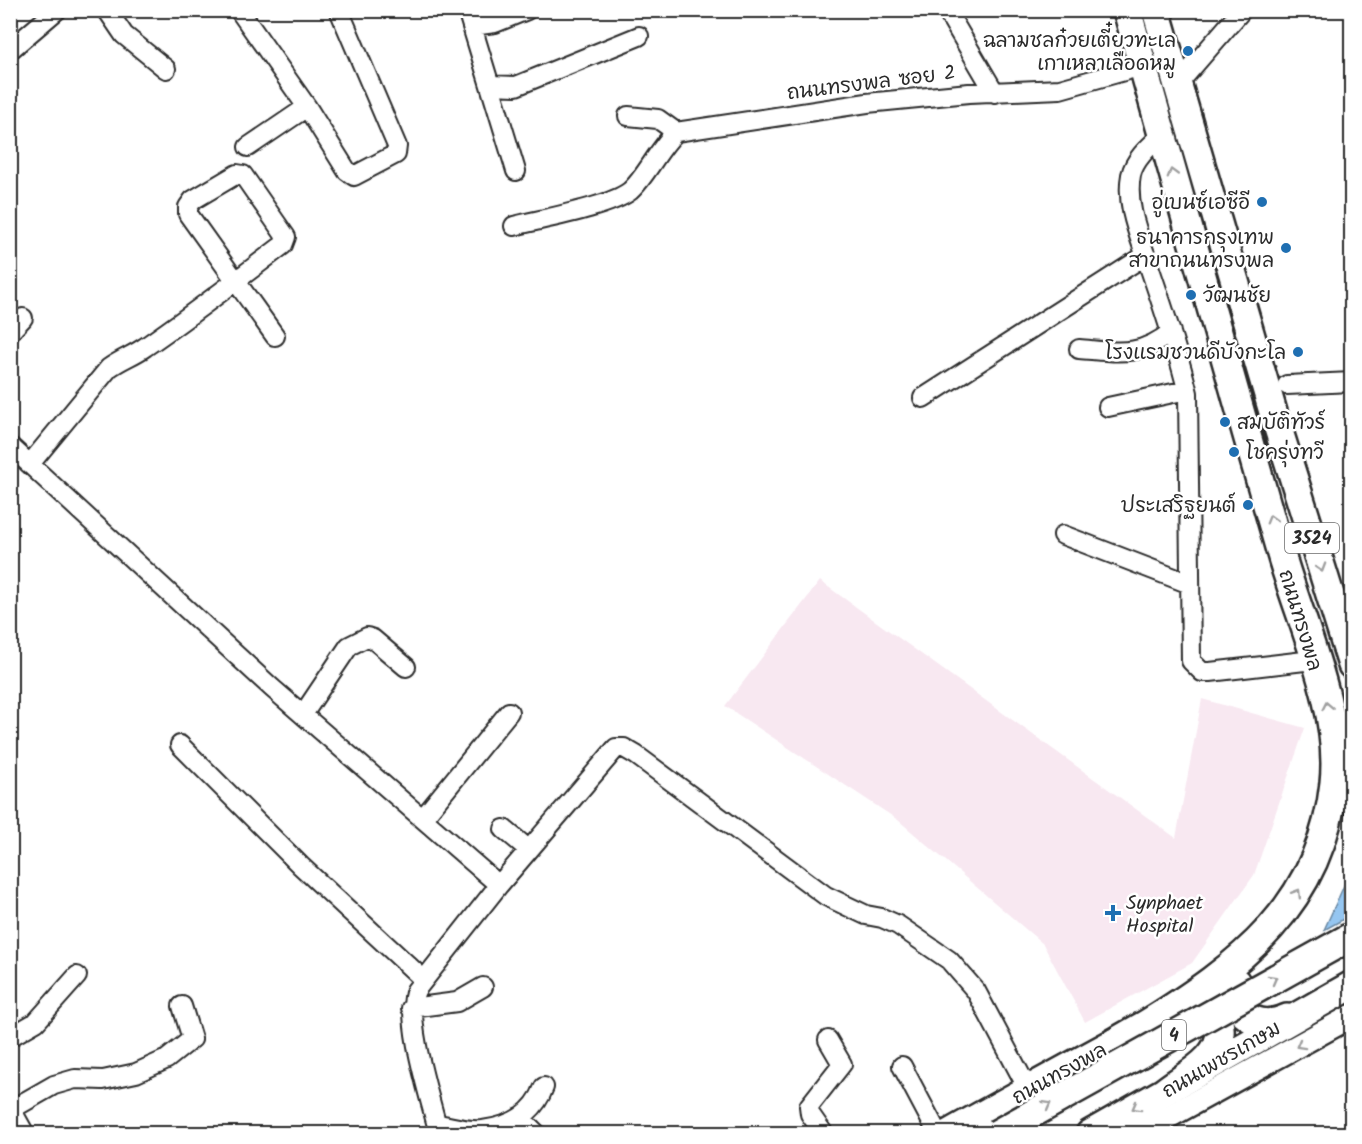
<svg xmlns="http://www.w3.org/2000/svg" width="1362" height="1144" font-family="Kalam,'Playpen Sans Thai',sans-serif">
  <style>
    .built { fill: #f8e8f1 }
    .water { fill: #95c6f1; stroke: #6b88a2; stroke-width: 1.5 }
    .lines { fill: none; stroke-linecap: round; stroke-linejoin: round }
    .minor-casing { stroke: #2b2b2b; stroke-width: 22 }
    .major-casing { stroke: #2b2b2b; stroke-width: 27 }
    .highway-casing { stroke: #2b2b2b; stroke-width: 32 }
    .minor { stroke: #fff; stroke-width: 18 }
    .major { stroke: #fff; stroke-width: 22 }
    .highway { stroke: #fff; stroke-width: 27 }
    .highway-bridge-casing { stroke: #2b2b2b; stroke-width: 32; stroke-linecap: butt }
    .highway-bridge { stroke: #fff; stroke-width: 27 }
    .oneway { stroke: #a0a0a0 }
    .poi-dot { fill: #1f6fb2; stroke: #fff; stroke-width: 2 }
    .labels { text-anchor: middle; stroke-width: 5; stroke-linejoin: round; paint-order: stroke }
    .shield { fill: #fff; stroke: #6b6b6b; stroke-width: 1.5 }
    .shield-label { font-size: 18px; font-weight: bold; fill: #2b2b2b }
    .poi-label { font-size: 20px; fill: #2b2b2b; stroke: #fff; text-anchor: end }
    .street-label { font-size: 20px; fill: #2b2b2b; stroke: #fff }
  </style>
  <rect width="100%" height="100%" fill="#fff"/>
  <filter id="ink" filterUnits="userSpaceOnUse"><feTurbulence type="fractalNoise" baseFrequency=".0167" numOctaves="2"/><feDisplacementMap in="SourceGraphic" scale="12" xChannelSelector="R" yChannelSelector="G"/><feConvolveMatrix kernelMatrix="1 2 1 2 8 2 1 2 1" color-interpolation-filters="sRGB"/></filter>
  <g filter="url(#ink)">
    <path class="built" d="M820 581 1176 838 1202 699 1305 728 1254 875 1192 963 1085 1022 1043 944 898 820 725 706Z"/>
    <path class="water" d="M1351 870V915L1324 930Z"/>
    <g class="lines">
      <g class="minor-casing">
        <path id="minor" d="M107 10 124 35 166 69
          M239 10 307 107 347 171 354 176 396 154 397 146 339 10
          M467 10 516 171
          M948 13 995 93
          M472 26 495 23 527 10
          M10 50 57 10
          M490 85 516 86 639 36
          M1177 85 1242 10
          M676 132 867 103 969 93 1060 89 1142 66
          M1162 135C1150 146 1135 158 1131 175 1125 207 1141 239 1150 269 1164 310 1178 351 1188 393L1191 661 1202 672H1210L1313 660
          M248 147 307 107
          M514 226C541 219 610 207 630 191 646 177 658 149 676 132L658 119 628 116
          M10 332 23 318
          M1079 349C1117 352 1139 358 1171 332
          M1287 385 1352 382
          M923 398 1146 255
          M1108 407 1187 390
          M10 446 272 688 499 885
          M30 464 109 368C121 359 134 355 145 347 192 315 238 279 283 245L286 237 243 175 237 174 193 200 188 207V214L275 336
          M1063 535 1190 584
          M304 713 349 646 367 637 373 639 406 667
          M180 745 301 866 424 980
          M423 818 509 712
          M504 829 529 850
          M411 1008 457 1002 483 987
          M10 1037 36 1022 77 976
          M902 1066 938 1134
          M10 1107 25 1134
          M12 1109 54 1085 75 1079 103 1080 136 1073 167 1059 192 1039 182 1006
          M520 1117 537 1134
          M437 1124C451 1126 469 1132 483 1130 512 1126 534 1114 544 1087
          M439 1134C431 1101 404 1019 416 990L499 885 616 748H624L636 755 826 896 866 915 882 918 898 925 949 960 976 991 1028 1089
          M824 1134 810 1114 809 1106 842 1064 828 1040"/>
      </g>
      <g class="major-casing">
        <path id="major" d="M1137 1134 1352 1016"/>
      </g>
      <g class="highway-casing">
        <path id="highway" d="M1127 10C1178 192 1229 373 1281 554 1301 624 1342 709 1334 783 1321 906 1240 966 1143 1026
          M1156 10 1273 412 1352 665
          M1236 982 1231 996C1243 1020 1262 1029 1287 1018
          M948 1134C1003 1103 1058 1073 1113 1043 1131 1033 1177 1004 1196 1005 1209 1005 1219 1017 1220 1028 1223 1058 1185 1075 1165 1091
          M1090 1134 1352 985"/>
      </g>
      <use href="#minor" class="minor"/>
      <use href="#major" class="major"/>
      <use href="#highway" class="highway"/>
      <g class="highway-bridge-casing">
        <path id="highway-bridge" d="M996 1134 1352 936"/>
      </g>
      <use href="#highway-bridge" class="highway-bridge"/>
    </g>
    <defs><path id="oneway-chevron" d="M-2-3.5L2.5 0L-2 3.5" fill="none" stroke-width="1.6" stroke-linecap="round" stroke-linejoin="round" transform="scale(1.5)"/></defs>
    <g class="oneway">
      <use href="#oneway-chevron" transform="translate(1172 173) rotate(-106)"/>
      <use href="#oneway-chevron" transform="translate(1271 519) rotate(-106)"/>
      <use href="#oneway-chevron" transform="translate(1321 568) rotate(73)"/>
      <use href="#oneway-chevron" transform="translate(1327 706) rotate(-101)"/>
      <use href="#oneway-chevron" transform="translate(1297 893) rotate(-58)"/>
      <use href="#oneway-chevron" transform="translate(1273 979) rotate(-29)"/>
      <use href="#oneway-chevron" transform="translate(1300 1045) rotate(151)"/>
      <use href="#oneway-chevron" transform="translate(1047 1105) rotate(-29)"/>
      <use href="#oneway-chevron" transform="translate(1136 1107) rotate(151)"/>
    </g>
  </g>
  <g class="poi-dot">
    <circle cx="1188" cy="51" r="6"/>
    <circle cx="1262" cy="202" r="6"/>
    <circle cx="1286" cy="248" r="6"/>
    <circle cx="1191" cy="295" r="6"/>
    <circle cx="1298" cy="352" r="6"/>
    <circle cx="1225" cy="422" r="6"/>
    <circle cx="1234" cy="452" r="6"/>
    <circle cx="1248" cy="505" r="6"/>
    <path d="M1110 904h6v6h6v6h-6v6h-6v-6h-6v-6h6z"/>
  </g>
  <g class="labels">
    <g class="shield">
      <rect x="1285" y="523" width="54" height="30" rx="4.5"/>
      <rect x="1162" y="1020" width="24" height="30" rx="4.5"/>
    </g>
    <g class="shield-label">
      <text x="1312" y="544">3524</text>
      <text x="1174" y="1041">4</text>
    </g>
    <g class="poi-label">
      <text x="1176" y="47">ฉลามชลก๋วยเตี๋ยวทะเล<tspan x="1176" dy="23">เกาเหลาเลือดหมู</tspan></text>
      <text x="1250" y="209">อู่เบนซ์เอซีอี</text>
      <text x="1274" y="244">ธนาคารกรุงเทพ<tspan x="1274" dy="23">สาขาถนนทรงพล</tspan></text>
      <text x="1203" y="302" text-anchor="start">วัฒนชัย</text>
      <text x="1286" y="359">โรงแรมชวนดีบังกะโล</text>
      <text x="1237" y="429" text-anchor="start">สมบัติทัวร์</text>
      <text x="1246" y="459" text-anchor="start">โชครุ่งทวี</text>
      <text x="1236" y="512">ประเสริฐยนต์</text>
      <text x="1126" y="909" text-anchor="start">Synphaet<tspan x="1126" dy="23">Hospital</tspan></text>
    </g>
    <g class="street-label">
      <text transform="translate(871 82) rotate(-7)" y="7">ถนนทรงพล ซอย 2</text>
      <text transform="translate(1301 620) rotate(73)" y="7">ถนนทรงพล</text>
      <text transform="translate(1221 1059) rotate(-30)" y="7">ถนนเพชรเกษม</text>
      <text transform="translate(1059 1073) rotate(-29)" y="7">ถนนทรงพล</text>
    </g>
  </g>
  <rect width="1362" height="1144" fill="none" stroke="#fff" stroke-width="36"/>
  <rect x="18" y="18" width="1326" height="1108" fill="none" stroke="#2b2b2b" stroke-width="2" filter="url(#ink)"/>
</svg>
